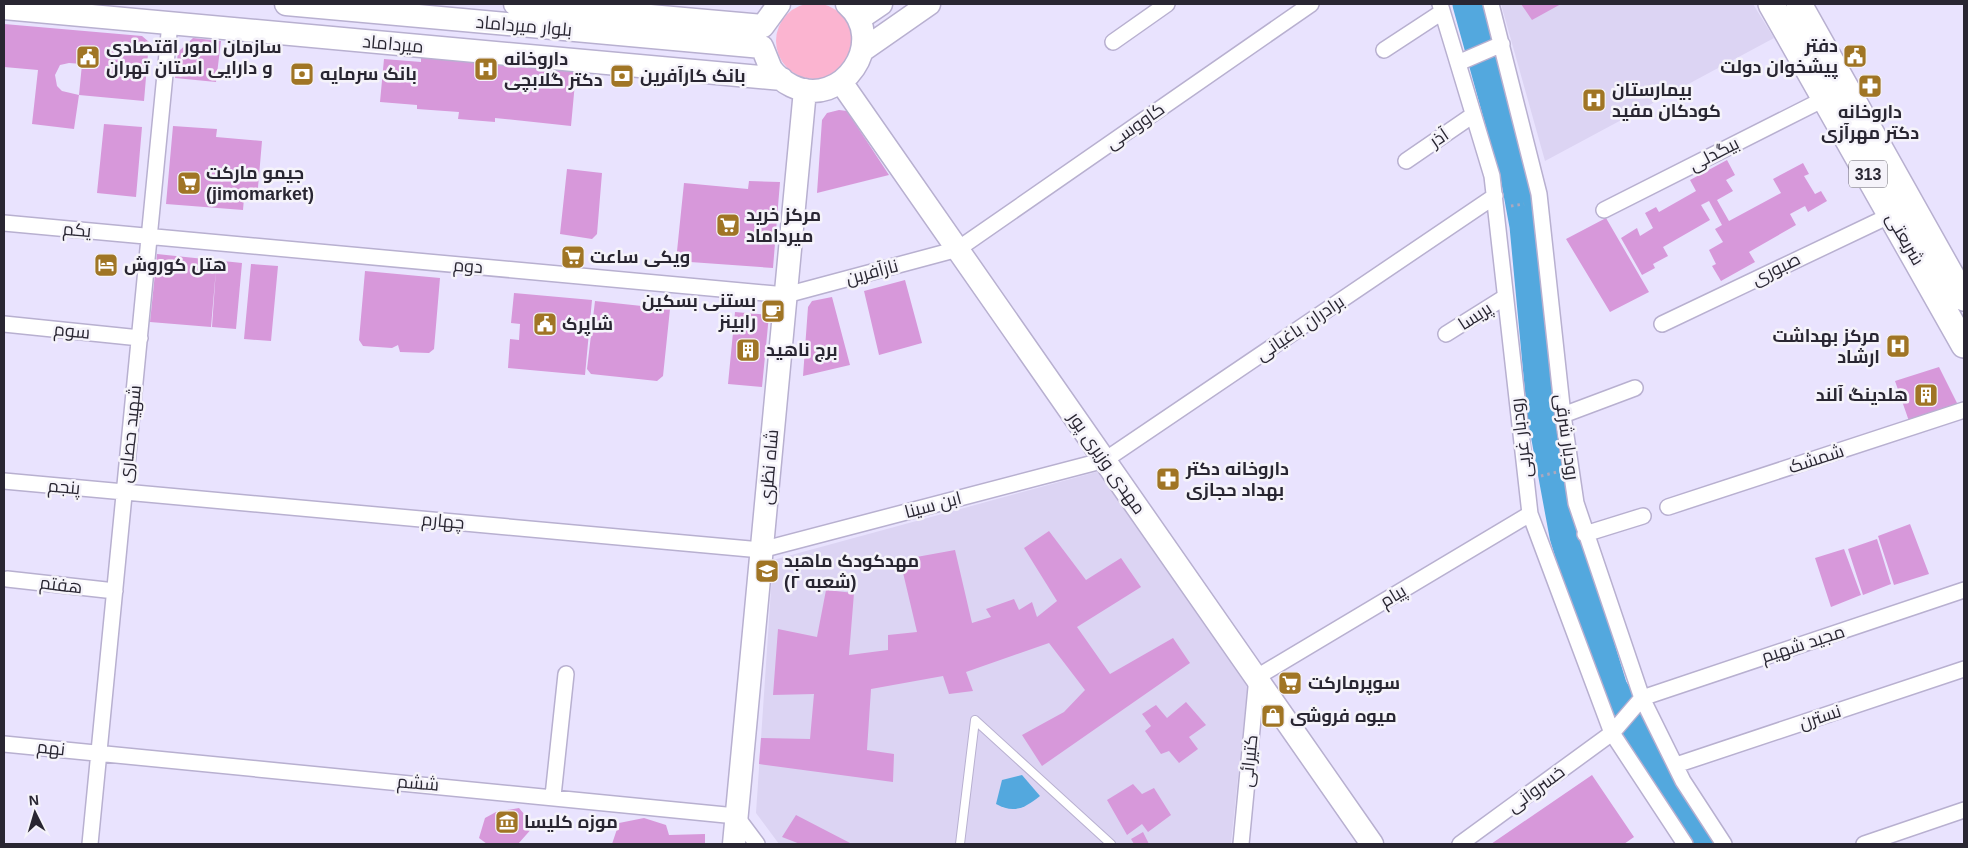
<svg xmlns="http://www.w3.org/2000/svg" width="1968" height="848" font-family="Arial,Cairo,sans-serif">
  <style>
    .built { fill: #dcd4f3 }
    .green { fill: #fbb4d0 }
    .water { fill: #53a8de }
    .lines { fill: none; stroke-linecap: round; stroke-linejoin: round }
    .river { stroke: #53a8de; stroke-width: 31 }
    .building { fill: #d798da; fill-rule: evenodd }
    .lane-casing { stroke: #b8b0d0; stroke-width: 10 }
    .street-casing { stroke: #b8b0d0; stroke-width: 18 }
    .secondary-casing { stroke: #b8b0d0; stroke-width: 25 }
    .primary-casing { stroke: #b8b0d0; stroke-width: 28 }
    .path { stroke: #ada8be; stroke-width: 3; stroke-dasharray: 2.5 4; stroke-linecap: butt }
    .lane { stroke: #fff; stroke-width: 8 }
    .street { stroke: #fff; stroke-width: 15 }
    .secondary { stroke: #fff; stroke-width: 22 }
    .primary { stroke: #fff; stroke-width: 25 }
    .labels { text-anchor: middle; stroke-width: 5; stroke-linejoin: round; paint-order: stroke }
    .shield { fill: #f5f3fa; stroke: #66646e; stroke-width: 1 }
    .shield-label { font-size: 16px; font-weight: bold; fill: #292632 }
    .street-label { font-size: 18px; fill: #292632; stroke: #f5f3fa }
    .poi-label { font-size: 18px; font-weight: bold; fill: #292632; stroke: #f5f3fa; text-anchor: start }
  </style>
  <rect width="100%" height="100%" fill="#e9e3fe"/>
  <path class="built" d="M1501 4H1753L1774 38 1545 161Z
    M1100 471 1248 682 1231 844H779L756 813 773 560Z"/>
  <path class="green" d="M776 41a38 38 0 1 1 76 0a38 38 0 1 1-76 0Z"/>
  <path class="water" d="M1022 775 1040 796C1025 808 1014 814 996 804L1002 780Z"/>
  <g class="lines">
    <path class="river" d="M1468 4 1516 177 1525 226 1543 417 1565 536 1612 688 1705 844"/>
  </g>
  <path class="building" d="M1521 4H1561L1532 20Z
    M4 24 142 36 149 42 144 101 79 95 74 129 32 124 38 70 4 67ZM69 63 82 64 79 95 62 91 57 86 55 75 60 65Z
    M193 38 221 41 216 82 175 78 178 52Z
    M421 57 576 72 571 126 495 118V122L458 119 459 112 417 109V105L380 102 384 59 421 62Z
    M839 110 847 111 889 175 817 193 822 120 827 113Z
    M104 124 142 127 136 197 97 193Z
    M173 126 217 129 216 137 262 141 257 199 244 198 243 210 166 204Z
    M1727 160 1735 175 1726 180 1733 191 1717 200 1729 221 1781 193 1773 179 1803 163 1809 174 1804 176 1815 194 1821 191 1827 201 1808 212 1805 206 1790 214 1796 225 1749 252 1755 262 1721 281 1712 266 1716 264 1709 250 1723 242 1715 229 1722 225 1709 201 1701 205 1710 220 1663 247 1668 256 1653 264 1655 268 1642 275 1621 238 1637 228 1640 236 1653 228 1645 213 1656 207 1659 212 1696 191 1690 180Z
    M567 169 602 173 597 234 592 239 560 234Z
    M749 181 780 182 773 268 676 261 684 183 748 189Z
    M1606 218 1649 292 1610 312 1566 239Z
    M157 254 242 263 236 329 212 327 216 269 211 327 150 322Z
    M251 264 278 266 271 341 244 339Z
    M365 271 440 278 434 349 429 353 400 352 398 345 392 348 363 346 359 340Z
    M905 280 922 343 879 355 864 291Z
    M514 293 592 300 585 375 508 368 510 339 519 340 520 324 511 323Z
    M832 297 850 365 803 376 808 307 812 301Z
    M595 301 670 309 663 376 657 381 591 374 587 369Z
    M735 312 769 315 762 387 728 384Z
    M1939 367 1960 409 1910 424 1895 381Z
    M1910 524 1929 574 1894 585 1878 536Z
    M1049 531 1086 580 1121 558 1141 587 1077 627 1110 674 1173 638 1190 663 1042 766 1022 735 1064 712 1085 690 1049 643 966 672 973 691 949 694 943 676 871 689 867 750 894 754 893 782 759 764 761 738 810 739 814 694 773 695 778 629 817 637 826 590 854 593 849 655 888 650V635L917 632 900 560 955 550 972 623 991 617 986 609 1014 599 1019 610 1032 602 1037 617 1057 601 1024 548Z
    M1877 539 1891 584 1863 595 1848 549Z
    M1844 549 1861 595 1831 607 1815 558Z
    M1186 702 1206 725 1189 737 1198 749 1179 763 1169 751 1161 754 1145 731 1151 726 1142 714 1156 705 1167 718Z
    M1592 775 1634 837 1624 844H1491Z
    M1133 784 1142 794 1154 788 1171 815 1148 832 1142 824 1127 835 1107 800Z
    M519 808 534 826 518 844H487L479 838 485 818 496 812Z
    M796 815 852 844H800L782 837Z
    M644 818 666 825 669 835 705 834V844H612L619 823Z
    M1143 832 1149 844H1134L1131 839Z"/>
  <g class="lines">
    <g class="lane-casing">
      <path id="lane" d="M960 844 975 720 1111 844"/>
    </g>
    <g class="street-casing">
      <path id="street" d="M1440 4 1492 176 1530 514 1612 733 1685 844
        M1491 4 1539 194 1563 415 1576 503 1642 698 1683 781 1724 844
        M1113 42 1167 4
        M1384 50 1442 12
        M1458 63 1502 44
        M1406 161 1473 115
        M1604 210 1824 99
        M4 223 786 295 958 249 1311 4
        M4 324 140 338
        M1662 324 1891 215
        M1446 334 1505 297
        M1563 415 1635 388
        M4 481 761 550 1105 460 1495 196
        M1668 507 1964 410
        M1585 534 1643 516
        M7 579 115 591
        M1642 698 1964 590
        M4 744 736 816 757 844
        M1676 765 1964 669
        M553 796 566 674
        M90 844 170 23
        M1241 844 1257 677 1530 514
        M1460 844 1612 733 1642 698
        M1864 844 1964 810"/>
    </g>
    <g class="secondary-casing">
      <path id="secondary" d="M286 4 762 47C765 54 768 62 771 69 776 76 784 82 792 86 842 110 889 41 847 4
        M515 4 763 26 779 4
        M4 8 782 79
        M859 19 881 4
        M863 50 929 4
        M841 82 1372 844
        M734 844 805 90"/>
    </g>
    <g class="primary-casing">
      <path id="primary" d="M1771 4 1964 345
        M1799 4 1964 298"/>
    </g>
    <path class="path" d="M1511 206 1524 204
      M1541 476 1557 472"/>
    <use href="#lane" class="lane"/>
    <use href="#street" class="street"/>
    <use href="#secondary" class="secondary"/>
    <use href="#primary" class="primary"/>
  </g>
  <defs>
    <g id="civic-square" transform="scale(1.25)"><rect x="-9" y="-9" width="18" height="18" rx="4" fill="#a07525" stroke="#f5f3fa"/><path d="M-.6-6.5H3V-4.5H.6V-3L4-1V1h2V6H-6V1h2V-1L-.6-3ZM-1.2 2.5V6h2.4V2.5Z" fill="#fff"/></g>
    <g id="hospital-square" transform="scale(1.25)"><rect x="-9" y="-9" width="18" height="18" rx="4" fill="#a07525" stroke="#f5f3fa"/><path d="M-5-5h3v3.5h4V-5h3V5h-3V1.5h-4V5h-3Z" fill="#fff"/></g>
    <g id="bank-square" transform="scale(1.25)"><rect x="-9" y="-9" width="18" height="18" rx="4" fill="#a07525" stroke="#f5f3fa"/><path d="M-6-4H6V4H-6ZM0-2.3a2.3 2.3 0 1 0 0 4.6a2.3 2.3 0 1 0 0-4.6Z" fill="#fff"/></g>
    <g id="pharmacy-square" transform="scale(1.25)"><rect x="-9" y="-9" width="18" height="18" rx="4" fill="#a07525" stroke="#f5f3fa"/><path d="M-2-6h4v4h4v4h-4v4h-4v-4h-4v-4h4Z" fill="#fff"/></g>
    <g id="supermarket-square" transform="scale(1.25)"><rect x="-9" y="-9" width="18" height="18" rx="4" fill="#a07525" stroke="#f5f3fa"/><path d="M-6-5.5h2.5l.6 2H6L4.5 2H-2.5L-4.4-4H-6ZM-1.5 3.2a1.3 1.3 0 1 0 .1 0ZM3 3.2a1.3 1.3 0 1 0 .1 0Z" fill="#fff"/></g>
    <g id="hotel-square" transform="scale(1.25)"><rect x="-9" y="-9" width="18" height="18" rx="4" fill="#a07525" stroke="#f5f3fa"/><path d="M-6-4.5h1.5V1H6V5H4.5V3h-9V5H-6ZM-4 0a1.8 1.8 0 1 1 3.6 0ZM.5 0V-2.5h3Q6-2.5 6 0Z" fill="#fff"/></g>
    <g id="cafe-square" transform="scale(1.25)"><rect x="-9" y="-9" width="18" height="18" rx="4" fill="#a07525" stroke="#f5f3fa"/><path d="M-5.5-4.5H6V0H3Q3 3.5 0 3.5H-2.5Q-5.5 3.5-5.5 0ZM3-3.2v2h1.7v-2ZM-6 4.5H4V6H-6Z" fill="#fff"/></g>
    <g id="building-square" transform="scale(1.25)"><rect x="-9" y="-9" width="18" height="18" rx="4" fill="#a07525" stroke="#f5f3fa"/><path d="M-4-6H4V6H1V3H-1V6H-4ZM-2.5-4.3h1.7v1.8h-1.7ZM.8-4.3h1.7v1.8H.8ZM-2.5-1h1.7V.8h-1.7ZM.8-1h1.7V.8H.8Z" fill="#fff"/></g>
    <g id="school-square" transform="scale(1.25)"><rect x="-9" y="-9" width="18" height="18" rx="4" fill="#a07525" stroke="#f5f3fa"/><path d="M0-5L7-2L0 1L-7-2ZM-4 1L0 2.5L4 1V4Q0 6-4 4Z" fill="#fff"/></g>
    <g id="shop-square" transform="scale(1.25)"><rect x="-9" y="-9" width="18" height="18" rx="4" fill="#a07525" stroke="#f5f3fa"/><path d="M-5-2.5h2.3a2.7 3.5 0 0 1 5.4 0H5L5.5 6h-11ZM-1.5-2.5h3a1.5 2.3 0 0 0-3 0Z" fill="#fff"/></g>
    <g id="museum-square" transform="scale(1.25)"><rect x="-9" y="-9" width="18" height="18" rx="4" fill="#a07525" stroke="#f5f3fa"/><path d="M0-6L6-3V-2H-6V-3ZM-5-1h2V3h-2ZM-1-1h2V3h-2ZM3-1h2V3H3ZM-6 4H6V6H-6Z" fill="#fff"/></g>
  </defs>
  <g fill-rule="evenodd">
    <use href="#civic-square" x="1855" y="56"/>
    <use href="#civic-square" x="88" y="57"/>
    <use href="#hospital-square" x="486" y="69"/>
    <use href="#bank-square" x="302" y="74"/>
    <use href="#bank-square" x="622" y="76"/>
    <use href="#pharmacy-square" x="1870" y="86"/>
    <use href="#hospital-square" x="1594" y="100"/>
    <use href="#supermarket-square" x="189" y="183"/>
    <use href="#supermarket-square" x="728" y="225"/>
    <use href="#supermarket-square" x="573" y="257"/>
    <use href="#hotel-square" x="106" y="265"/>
    <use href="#cafe-square" x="773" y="311"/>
    <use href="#civic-square" x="545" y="324"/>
    <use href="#hospital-square" x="1898" y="346"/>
    <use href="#building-square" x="748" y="350"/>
    <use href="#building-square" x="1926" y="395"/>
    <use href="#pharmacy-square" x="1168" y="479"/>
    <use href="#school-square" x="767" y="571"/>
    <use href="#supermarket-square" x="1290" y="683"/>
    <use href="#shop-square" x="1273" y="716"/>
    <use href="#museum-square" x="507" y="822"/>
  </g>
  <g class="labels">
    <rect class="shield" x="1849" y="160.5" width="38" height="27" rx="4"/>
    <g class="shield-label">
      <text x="1868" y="180">313</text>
    </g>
    <g class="street-label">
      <text transform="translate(524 26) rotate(5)" y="6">بلوار میرداماد</text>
      <text transform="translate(393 44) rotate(5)" y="6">میرداماد</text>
      <text transform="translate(1135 126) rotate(-35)" y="6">کاووسی</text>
      <text transform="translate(1439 138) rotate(-34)" y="6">آذر</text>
      <text transform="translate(1714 154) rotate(-27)" y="6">بیگدلی</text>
      <text transform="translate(77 230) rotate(5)" y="6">یکم</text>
      <text transform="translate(1905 239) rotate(60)" y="6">شریعتی</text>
      <text transform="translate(468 266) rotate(5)" y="6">دوم</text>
      <text transform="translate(1776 269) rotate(-26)" y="6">صبوری</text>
      <text transform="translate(872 272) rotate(-15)" y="6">نازآفرین</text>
      <text transform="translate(1475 316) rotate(-33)" y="6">پریسا</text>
      <text transform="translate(1300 328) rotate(-34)" y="6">برادران باغیانی</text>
      <text transform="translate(72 331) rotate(6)" y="6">سوم</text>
      <text transform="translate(130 434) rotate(-84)" y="6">شهید حصاری</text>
      <text transform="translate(1567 437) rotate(82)" y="6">رودبار شرقی</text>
      <text transform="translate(1521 438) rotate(-97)" y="6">رودبار غربی</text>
      <text transform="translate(1816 459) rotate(-18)" y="6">شمشک</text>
      <text transform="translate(1107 463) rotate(55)" y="6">مهدی وزیری پور</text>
      <text transform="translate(769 467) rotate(-85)" y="6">شاه نظری</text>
      <text transform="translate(64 487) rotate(5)" y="6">پنجم</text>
      <text transform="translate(933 505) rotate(-15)" y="6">ابن سینا</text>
      <text transform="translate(443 521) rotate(5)" y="6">چهارم</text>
      <text transform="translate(61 585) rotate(7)" y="6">هفتم</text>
      <text transform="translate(1393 596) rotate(-31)" y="6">پیام</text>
      <text transform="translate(1803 644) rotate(-18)" y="6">مجید شهیم</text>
      <text transform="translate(1820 717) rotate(-18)" y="6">نسترن</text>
      <text transform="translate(51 748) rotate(6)" y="6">نهم</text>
      <text transform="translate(1249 761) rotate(-84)" y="6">کتیرائی</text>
      <text transform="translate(418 783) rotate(5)" y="6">ششم</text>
      <text transform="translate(1536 789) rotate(-36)" y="6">خسروانی</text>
    </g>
    <g class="poi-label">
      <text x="1838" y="52" text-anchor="end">دفتر<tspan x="1838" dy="21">پیشخوان دولت</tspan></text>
      <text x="106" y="53">سازمان امور اقتصادی<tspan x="106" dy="21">و دارایی استان تهران</tspan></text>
      <text x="504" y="65">داروخانه<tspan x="504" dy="21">دکتر گلابچی</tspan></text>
      <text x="320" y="80">بانک سرمایه</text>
      <text x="640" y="82">بانک کارآفرین</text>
      <text x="1612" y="96">بیمارستان<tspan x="1612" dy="21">کودکان مفید</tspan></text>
      <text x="1870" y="118" text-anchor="middle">داروخانه<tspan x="1870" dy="21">دکتر مهرآزی</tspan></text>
      <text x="206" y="179">جیمو مارکت<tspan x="206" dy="21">(jimomarket)</tspan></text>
      <text x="746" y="221">مرکز خرید<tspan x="746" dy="21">میرداماد</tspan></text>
      <text x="590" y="263">ویکی ساعت</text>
      <text x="124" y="271">هتل کوروش</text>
      <text x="756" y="307" text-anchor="end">بستنی بسکین<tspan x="756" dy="21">رابینز</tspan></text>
      <text x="562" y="330">شاپرک</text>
      <text x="1880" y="342" text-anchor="end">مرکز بهداشت<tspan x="1880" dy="21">ارشاد</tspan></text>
      <text x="766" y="356">برج ناهید</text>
      <text x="1908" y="401" text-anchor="end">هلدینگ آلند</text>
      <text x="1186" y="475">داروخانه دکتر<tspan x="1186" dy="21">بهداد حجازی</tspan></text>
      <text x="784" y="567">مهدکودک ماهبد<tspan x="784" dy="21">(شعبه ۲)</tspan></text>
      <text x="1308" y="689">سوپرمارکت</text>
      <text x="1290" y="722">میوه فروشى</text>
      <text x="524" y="828">موزه کلیسا</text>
    </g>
  </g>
  <rect width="1968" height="848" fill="none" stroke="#292632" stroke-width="10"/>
  <g transform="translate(35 813) rotate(355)" stroke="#f5f3fa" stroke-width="4" paint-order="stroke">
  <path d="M0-4L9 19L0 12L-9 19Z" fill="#292632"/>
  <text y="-8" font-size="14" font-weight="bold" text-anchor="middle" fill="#292632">N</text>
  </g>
</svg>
